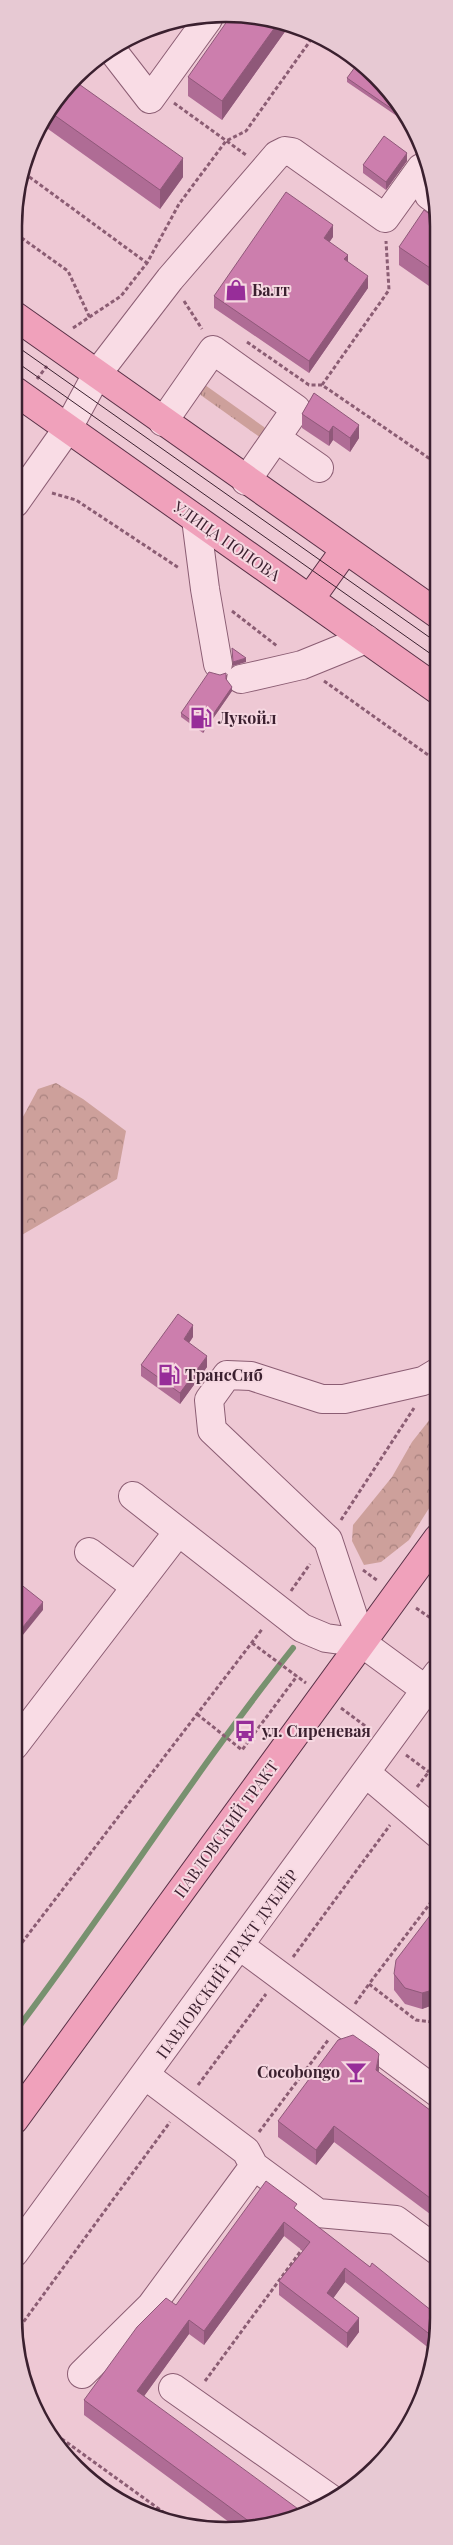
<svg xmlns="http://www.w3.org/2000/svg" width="453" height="2545" font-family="'Playfair Display',serif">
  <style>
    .grass { fill: url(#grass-tufts) }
    .forest { fill: url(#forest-crowns) }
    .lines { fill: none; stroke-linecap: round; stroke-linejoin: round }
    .stream { stroke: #78916f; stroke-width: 6 }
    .minor-casing { stroke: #8b5d73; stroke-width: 30 }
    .major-casing { stroke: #593147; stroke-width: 30 }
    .path { stroke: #8b5d73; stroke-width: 3; stroke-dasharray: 4 2.5; stroke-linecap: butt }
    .minor { stroke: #f9dce5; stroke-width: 28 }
    .major { stroke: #f0a1bb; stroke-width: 28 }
    .tram { stroke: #3b202f; stroke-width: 1 }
    .wall { fill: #af6c95 }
    .shaded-wall { fill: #8f5879 }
    .building { fill: #cc7ead; stroke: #8f5879 }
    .labels { text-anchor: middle; stroke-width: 4; stroke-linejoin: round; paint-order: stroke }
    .poi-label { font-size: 16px; font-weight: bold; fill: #3b202f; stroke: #f6d8e1; text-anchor: start }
    .street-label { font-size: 16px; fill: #3b202f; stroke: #f6d8e1 }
    .rim { fill: none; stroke: #3b202f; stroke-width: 2.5 }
  </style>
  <defs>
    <pattern id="grass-tufts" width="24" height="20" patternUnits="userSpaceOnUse" patternTransform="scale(1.25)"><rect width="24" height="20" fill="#cda09b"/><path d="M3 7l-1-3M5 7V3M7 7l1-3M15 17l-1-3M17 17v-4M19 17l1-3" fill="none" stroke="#a8827f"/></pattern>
    <pattern id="forest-crowns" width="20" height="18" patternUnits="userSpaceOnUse" patternTransform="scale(1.25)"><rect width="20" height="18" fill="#cda09b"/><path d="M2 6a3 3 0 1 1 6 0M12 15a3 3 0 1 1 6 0" fill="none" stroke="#a8827f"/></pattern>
  </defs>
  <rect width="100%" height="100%" fill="#eec8d4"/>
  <path class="grass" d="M205 385 264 427 266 430 261 438 202 396 199 393Z"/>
  <path class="forest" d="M56 1083 83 1099 126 1131 117 1179 15 1239V1127L18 1126 38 1089Z
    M438 1409V1494L409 1540 381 1562 364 1565 352 1541 353 1525 392 1477 412 1442Z"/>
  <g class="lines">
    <path class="stream" d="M14 2033C110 1907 194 1772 293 1648"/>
    <g class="minor-casing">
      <path id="minor" d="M112 50 150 99 208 19
        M433 188 429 195 436 200
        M163 422 213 350 296 409 246 481
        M276 438 319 468
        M15 503 68 428 97 374 170 279 277 155 285 151 292 152 385 218 421 168
        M196 519 205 589 218 664
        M241 679 302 665 366 639
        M133 1496 302 1628 326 1638 362 1643 426 1690
        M89 1552 136 1587
        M362 1643 328 1540 212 1430 209 1400 227 1375 251 1376 322 1399H344L423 1381 438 1372
        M14 1746 178 1532
        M366 1773 438 1834
        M240 1946 438 2093
        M145 2075 246 2151 254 2166 318 2213 396 2220 438 2251
        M14 2253 438 1673
        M82 2374 151 2306 254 2166
        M173 2388 331 2499"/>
    </g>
    <g class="major-casing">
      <path id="major" d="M15 316 439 615
        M15 391 438 690
        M310 599 345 550
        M14 2120 438 1538"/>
    </g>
    <path class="path" d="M174 103 246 155
      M24 173 147 263
      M16 234 68 271 90 318
      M184 301 202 329
      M73 328 121 296 147 263 179 204 226 141 246 131 315 34
      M247 342 309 385H322L439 465
      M37 379 47 366
      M322 385 389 290 386 241
      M52 493 76 500 179 568
      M232 611 277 646
      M324 681 438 762
      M341 1520 414 1408
      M363 1570 378 1581
      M291 1591 310 1564
      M416 1608 432 1619 438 1610
      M252 1643 306 1683
      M341 1708 368 1728
      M197 1714 242 1750 297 1676
      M406 1755 429 1772
      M417 1787 438 1760
      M14 1953 263 1628
      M293 1957 390 1825
      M355 2004 369 1984
      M438 2025 433 2022 416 2020 369 1984 438 1893
      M198 2085 266 1994
      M259 2132 329 2039
      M16 2332 170 2122
      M205 2381 303 2248
      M51 2431 177 2522"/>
    <use href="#minor" class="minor"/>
    <use href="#major" class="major"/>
    <path class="tram" d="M15 345 439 644
      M15 361 438 659"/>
  </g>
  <path class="wall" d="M254 16 289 26 222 120 188 96V77Z
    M377 76 410 125 347 82V78Z
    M76 82 183 177 160 209 41 124 42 120Z
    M407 161 386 190 363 173V165Z
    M439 221V293L399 265V247Z
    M333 237 329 242 348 262 368 288 309 373 214 308V296Z
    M314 393 359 438 350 452 333 440 329 446 302 428V414Z
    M226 679 232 691 203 733 181 717V713Z
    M193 1337 189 1343 207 1367 180 1404 141 1376V1365Z
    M438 1905V2009L433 2005 422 2009 405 2004 394 1990V1974Z
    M379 2070 378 2072 438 2116V2220L334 2142 316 2165 278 2137V2121Z
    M297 2211 370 2267 437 2315V2346L435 2353 345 2282 333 2298 359 2332 347 2348 279 2295V2281L303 2251 284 2236 204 2345 189 2334 144 2396 295 2520 237 2528 84 2415V2400L176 2305Z"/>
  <path class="shaded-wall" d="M278 23 289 26 222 120V101Z
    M407 153V161L386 190V182Z
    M183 158V177L160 209V190Z
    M333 225V237L324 250V238Z
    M348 255V267L344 259Z
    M368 276V288L309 373V361Z
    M359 425V438L350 452V438Z
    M333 426V440L329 446V432Z
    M246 658V662L233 666V662Z
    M232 687V691L203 733V729Z
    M193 1325V1337L184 1350V1339Z
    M207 1356V1367L180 1404V1393Z
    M43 1602V1610L14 1646V1638Z
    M433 1990V2005L422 2009V1993Z
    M379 2054V2070L376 2086V2070Z
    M334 2126V2142L316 2165V2150Z
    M284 2222V2236L204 2345V2331Z
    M345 2268V2282L327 2307V2293Z
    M359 2318V2332L347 2348V2333Z
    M189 2320V2334L137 2406V2391Z"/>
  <path class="building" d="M254 16 278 23 222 101 188 77 230 17Z
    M358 63 377 76 405 118 347 78Z
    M76 82 183 158 160 190 50 112Z
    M384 136 407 153 386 182 363 165Z
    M286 192 333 225 324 238 348 255 344 259 368 276 309 361 214 296Z
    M424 210 439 221V274L399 247Z
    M314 393 359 425 350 438 333 426 329 432 302 414Z
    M232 648 246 658 233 662Z
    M209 672 220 675 226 673V679L232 687 203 729 181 713Z
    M178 1314 193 1325 184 1339 207 1356 180 1393 141 1365Z
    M14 1579 43 1602 14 1638Z
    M438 1905V1993L433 1990 422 1993 405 1988 394 1974 396 1960Z
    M353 2035 376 2051 379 2054 376 2070 438 2116V2204L334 2126 316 2150 278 2121 338 2040Z
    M266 2181 297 2204 294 2208 370 2267 372 2263 437 2315V2340L345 2268 327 2293 359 2318 347 2333 279 2281 310 2242 284 2222 204 2331 189 2320 137 2391 305 2514 295 2520 254 2525 84 2400 137 2327 166 2298 176 2305Z"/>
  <defs>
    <g id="shop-bare" transform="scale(1.725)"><path d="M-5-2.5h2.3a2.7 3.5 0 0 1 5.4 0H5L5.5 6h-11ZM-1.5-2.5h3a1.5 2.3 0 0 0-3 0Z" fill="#972d99" stroke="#f6d8e1" stroke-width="2.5" paint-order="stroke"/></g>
    <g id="fuel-bare" transform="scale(1.725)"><path d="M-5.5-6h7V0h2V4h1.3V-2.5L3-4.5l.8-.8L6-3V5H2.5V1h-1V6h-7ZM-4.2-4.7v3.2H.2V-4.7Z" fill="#972d99" stroke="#f6d8e1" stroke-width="2.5" paint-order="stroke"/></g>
    <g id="bus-bare" transform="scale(1.725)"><path d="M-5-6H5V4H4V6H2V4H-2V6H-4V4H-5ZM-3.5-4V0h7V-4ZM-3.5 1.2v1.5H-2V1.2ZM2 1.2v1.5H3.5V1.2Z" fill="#972d99" stroke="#f6d8e1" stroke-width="2.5" paint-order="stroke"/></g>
    <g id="bar-bare" transform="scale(1.725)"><path d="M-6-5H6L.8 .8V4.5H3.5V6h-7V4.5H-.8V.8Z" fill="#972d99" stroke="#f6d8e1" stroke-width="2.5" paint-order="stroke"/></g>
  </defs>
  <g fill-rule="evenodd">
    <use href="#shop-bare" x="236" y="290"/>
    <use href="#fuel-bare" x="201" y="718"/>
    <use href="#fuel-bare" x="169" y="1375"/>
    <use href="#bus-bare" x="245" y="1731"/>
    <use href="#bar-bare" x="356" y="2072"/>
  </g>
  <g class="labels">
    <g class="poi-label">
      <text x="252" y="296">Балт</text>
      <text x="218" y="724">Лукойл</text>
      <text x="185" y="1381">ТрансСиб</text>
      <text x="262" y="1737">ул. Сиреневая</text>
      <text x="340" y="2078" text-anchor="end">Cocobongo</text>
    </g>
    <g class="street-label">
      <text transform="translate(227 541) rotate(35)" y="6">УЛИЦА ПОПОВА</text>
      <text transform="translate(226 1829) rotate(-54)" y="6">ПАВЛОВСКИЙ ТРАКТ</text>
      <text transform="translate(227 1964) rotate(-54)" y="6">ПАВЛОВСКИЙ ТРАКТ ДУБЛЁР</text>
    </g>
  </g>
  <path d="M0 0H453V2545H0ZM226 22H226A204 204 0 0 1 430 226V2318A204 204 0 0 1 226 2522H226A204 204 0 0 1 22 2318V226A204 204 0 0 1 226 22Z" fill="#e7c9d3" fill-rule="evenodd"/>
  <path class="rim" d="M226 22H226A204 204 0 0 1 430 226V2318A204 204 0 0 1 226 2522H226A204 204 0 0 1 22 2318V226A204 204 0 0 1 226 22Z"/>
</svg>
